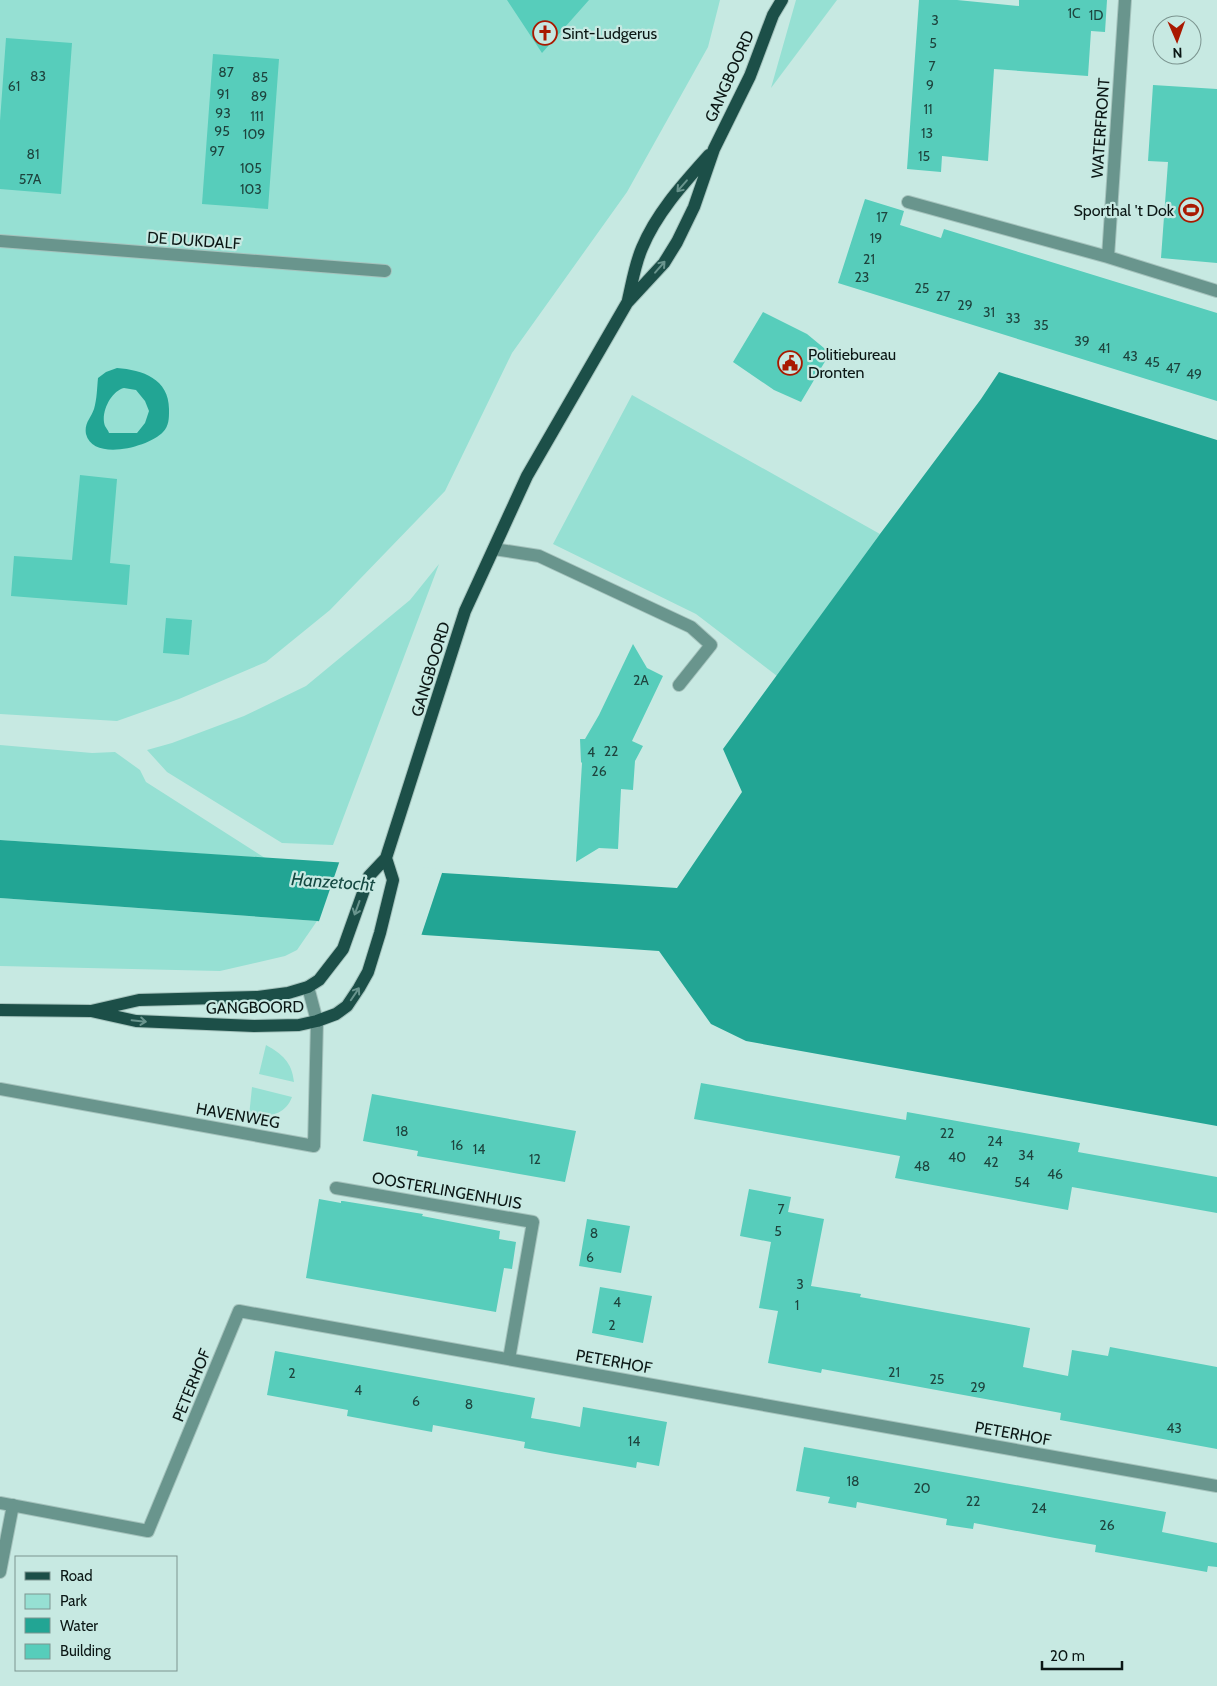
<svg xmlns="http://www.w3.org/2000/svg" width="1217" height="1686" font-family="Cabin,sans-serif">
  <style>
    .green { fill: #96e0d3 }
    .water { fill: #22a594; fill-rule: evenodd }
    .pier { fill: #c7e9e2 }
    .building { fill: #57cdbb }
    .lines { fill: none; stroke-linecap: round; stroke-linejoin: round }
    .minor-casing { stroke: #a5c3bd; stroke-width: 14 }
    .major-casing { stroke: #a5c3bd; stroke-width: 14 }
    .minor { stroke: #69958d; stroke-width: 12 }
    .major { stroke: #1c4f48; stroke-width: 12 }
    .oneway { stroke: #69948d }
    .labels { text-anchor: middle; stroke-width: 4.5; stroke-linejoin: round; paint-order: stroke }
    .number-label { font-size: 14px; fill: #1e443e }
    .poi-label { font-size: 16px; fill: #0b1715; stroke: #c7e9e2; text-anchor: start }
    .street-label { font-size: 16px; fill: #0b1715; stroke: #c7e9e2 }
    .water-label { font-size: 18px; font-style: italic; fill: #154942; stroke: #c7e9e2 }
  </style>
  <rect width="100%" height="100%" fill="#c7e9e2"/>
  <path class="green" d="M0 0H720L708 47 627 192 512 353 445 491 330 610 266 662 179 699 117 721 0 714Z
    M796 0H837L771 88Z
    M632 395 880 534 777 676 696 614 553 544Z
    M439 564 333 845 282 843 167 772 147 750 172 743 244 716 306 686 410 600Z
    M0 745 92 753 115 752 140 770 146 782 265 858 0 840Z
    M0 898 317 921 297 950 285 956 220 971 0 966Z
    M266 1045C282 1054 292 1062 294 1082L259 1074Z
    M252 1087 292 1097C285 1116 267 1117 249 1116Z"/>
  <path class="water" d="M117 368C143 370 170 379 169 411 169 418 169 426 163 432 149 447 93 462 86 434 84 423 91 418 94 409 97 399 97 388 98 378L106 372ZM124 388 136 390 145 401 149 411 145 423 137 433H109C109 432 105 426 105 426 100 413 111 391 124 388Z
    M999 372 1217 440V1126L746 1041 711 1024 659 951 424 935 317 921 0 898V840L409 867 443 873 677 888 742 792 723 749 880 534 981 399Z"/>
  <path class="pier" d="M340 860 409 865 443 870 421 936 380 933 345 926 318 924Z"/>
  <path class="building" d="M507 0H589L542 53Z
    M919 0H957L1019 6V0H1107L1105 32 1091 31 1088 76 994 69 988 161 942 156 941 172 907 169Z
    M6 38 72 43 61 194 0 189V121Z
    M213 54 279 59 268 209 202 204Z
    M1153 85 1217 89V263L1161 258 1168 162 1148 161Z
    M865 199 904 211 900 225 941 238 944 229 1217 313V401L838 283Z
    M763 312 807 334 830 353 801 402 774 390 733 362Z
    M80 475 117 479 110 563 130 565 127 605 11 596 14 556 72 560Z
    M166 618 192 620 189 655 163 653Z
    M633 644 647 668 663 676 632 741 643 746 635 761 633 790 621 789 618 849 599 848 576 862 582 763 581 762 580 739H585L599 715Z
    M701 1083 906 1120 907 1112 1080 1143 1078 1152 1217 1177V1213L1072 1187 1068 1210 895 1178 900 1156 694 1119Z
    M372 1094 576 1131 565 1182 417 1156 418 1151 363 1141Z
    M749 1189 791 1197 788 1212 824 1219 811 1286 861 1294 860 1297 1030 1328 1023 1367 1068 1376 1072 1350 1108 1356 1110 1347 1217 1367V1449L1060 1420 1061 1413 822 1369 821 1373 768 1363 778 1311 759 1308 771 1242 740 1236Z
    M319 1199 341 1203V1201H343L423 1214 422 1216 500 1231 499 1239 516 1242 512 1269 504 1268 496 1312 306 1278Z
    M587 1219 630 1226 621 1273 579 1266Z
    M600 1287 652 1296 643 1343 592 1333Z
    M275 1351 535 1398 531 1418 555 1422 580 1427 583 1407 667 1422 659 1466 637 1462 636 1468 550 1453 524 1448 525 1442 433 1425 432 1432 347 1416 348 1410 267 1395Z
    M804 1447 1166 1512 1162 1532 1217 1543V1567L1208 1566 1207 1572 1095 1552 1096 1545 1055 1538 974 1523 973 1529 946 1525 947 1519 857 1502 856 1508 828 1503 830 1497 796 1491Z"/>
  <g class="lines">
    <g class="minor-casing">
      <path id="minor" d="M908 202 1108 257 1217 291
        M0 241 385 271
        M1108 257 1125 0
        M494 549 539 556 691 627 711 645 679 685
        M0 1089 314 1146 317 1021 308 987
        M336 1188 533 1222 509 1359
        M0 1503 148 1531 239 1311 1217 1486
        M0 1572 13 1505"/>
    </g>
    <g class="major-casing">
      <path id="major" d="M628 300C632 283 635 264 642 248 657 212 684 183 709 155
        M0 1010 91 1011 136 1021 254 1026 299 1025 317 1021 336 1014 347 1006 359 988 368 972 380 933 393 880 386 858
        M91 1011 139 1000 258 997 288 993 308 987 319 980 343 949 369 876 386 858 465 611 527 476 627 303 664 263 677 242 694 207 714 149 750 76 773 15 782 0"/>
    </g>
    <use href="#minor" class="minor"/>
    <use href="#major" class="major"/>
  </g>
  <defs><path id="oneway-shaft" d="M-6 0H5M1.5-3L5.5 0L1.5 3" fill="none" stroke-width="1.6" stroke-linecap="round" stroke-linejoin="round" transform="scale(1.25)"/></defs>
  <g class="oneway">
    <use href="#oneway-shaft" transform="translate(682 186) rotate(131)"/>
    <use href="#oneway-shaft" transform="translate(660 267) rotate(-49)"/>
    <use href="#oneway-shaft" transform="translate(357 908) rotate(110)"/>
    <use href="#oneway-shaft" transform="translate(355 994) rotate(-56)"/>
    <use href="#oneway-shaft" transform="translate(139 1021) rotate(6)"/>
  </g>
  <defs>
    <g id="church-ring" transform="scale(1.25)"><circle r="9.5" fill="#c7e9e2" stroke="#a91900" stroke-width="1.5"/><path d="M-1.2-6h2.4v3.5h3.3v2.4h-3.3V6h-2.4V-.1h-3.3v-2.4h3.3Z" fill="#a91900"/></g>
    <g id="stadium-ring" transform="scale(1.25)"><circle r="9.5" fill="#c7e9e2" stroke="#a91900" stroke-width="1.5"/><path d="M0-5a6.5 5 0 1 0 0 10a6.5 5 0 1 0 0-10ZM-3.5-1.8h7v3.6h-7Z" fill="#a91900"/></g>
    <g id="civic-ring" transform="scale(1.25)"><circle r="9.5" fill="#c7e9e2" stroke="#a91900" stroke-width="1.5"/><path d="M-.6-6.5H3V-4.5H.6V-3L4-1V1h2V6H-6V1h2V-1L-.6-3ZM-1.2 2.5V6h2.4V2.5Z" fill="#a91900"/></g>
  </defs>
  <g fill-rule="evenodd">
    <use href="#church-ring" x="545" y="33"/>
    <use href="#stadium-ring" x="1191" y="210"/>
    <use href="#civic-ring" x="790" y="363"/>
  </g>
  <g class="labels">
    <g class="number-label">
      <text x="1074" y="18">1C</text>
      <text x="1096" y="20">1D</text>
      <text x="935" y="25">3</text>
      <text x="933" y="48">5</text>
      <text x="932" y="71">7</text>
      <text x="226" y="77">87</text>
      <text x="38" y="81">83</text>
      <text x="260" y="82">85</text>
      <text x="930" y="90">9</text>
      <text x="14" y="91">61</text>
      <text x="223" y="99">91</text>
      <text x="259" y="101">89</text>
      <text x="928" y="114">11</text>
      <text x="223" y="118">93</text>
      <text x="257" y="121">111</text>
      <text x="222" y="136">95</text>
      <text x="927" y="138">13</text>
      <text x="254" y="139">109</text>
      <text x="217" y="156">97</text>
      <text x="33" y="159">81</text>
      <text x="924" y="161">15</text>
      <text x="251" y="173">105</text>
      <text x="30" y="184">57A</text>
      <text x="251" y="194">103</text>
      <text x="882" y="222">17</text>
      <text x="876" y="243">19</text>
      <text x="869" y="264">21</text>
      <text x="862" y="282">23</text>
      <text x="922" y="293">25</text>
      <text x="943" y="301">27</text>
      <text x="965" y="310">29</text>
      <text x="989" y="317">31</text>
      <text x="1013" y="323">33</text>
      <text x="1041" y="330">35</text>
      <text x="1082" y="346">39</text>
      <text x="1104" y="353">41</text>
      <text x="1130" y="361">43</text>
      <text x="1152" y="367">45</text>
      <text x="1173" y="373">47</text>
      <text x="1194" y="379">49</text>
      <text x="641" y="685">2A</text>
      <text x="611" y="756">22</text>
      <text x="591" y="757">4</text>
      <text x="599" y="776">26</text>
      <text x="402" y="1136">18</text>
      <text x="947" y="1138">22</text>
      <text x="995" y="1146">24</text>
      <text x="457" y="1150">16</text>
      <text x="479" y="1154">14</text>
      <text x="1026" y="1160">34</text>
      <text x="957" y="1162">40</text>
      <text x="535" y="1164">12</text>
      <text x="991" y="1167">42</text>
      <text x="922" y="1171">48</text>
      <text x="1055" y="1179">46</text>
      <text x="1022" y="1187">54</text>
      <text x="781" y="1214">7</text>
      <text x="778" y="1236">5</text>
      <text x="594" y="1238">8</text>
      <text x="590" y="1262">6</text>
      <text x="800" y="1289">3</text>
      <text x="617" y="1307">4</text>
      <text x="797" y="1310">1</text>
      <text x="612" y="1330">2</text>
      <text x="894" y="1377">21</text>
      <text x="292" y="1378">2</text>
      <text x="937" y="1384">25</text>
      <text x="978" y="1392">29</text>
      <text x="358" y="1395">4</text>
      <text x="416" y="1406">6</text>
      <text x="469" y="1409">8</text>
      <text x="1174" y="1433">43</text>
      <text x="634" y="1446">14</text>
      <text x="853" y="1486">18</text>
      <text x="922" y="1493">20</text>
      <text x="973" y="1506">22</text>
      <text x="1039" y="1513">24</text>
      <text x="1107" y="1530">26</text>
    </g>
    <g class="poi-label">
      <text x="562" y="39">Sint-Ludgerus</text>
      <text x="1174" y="216" text-anchor="end">Sporthal 't Dok</text>
      <text x="808" y="360">Politiebureau<tspan x="808" dy="18">Dronten</tspan></text>
    </g>
    <g class="street-label">
      <text transform="translate(729 76) rotate(-66)" y="6">GANGBOORD</text>
      <text transform="translate(1100 128) rotate(-86)" y="6">WATERFRONT</text>
      <text transform="translate(194 240) rotate(4)" y="6">DE DUKDALF</text>
      <text transform="translate(430 669) rotate(-73)" y="6">GANGBOORD</text>
      <text transform="translate(255 1007) rotate(-1)" y="6">GANGBOORD</text>
      <text transform="translate(238 1115) rotate(10)" y="6">HAVENWEG</text>
      <text transform="translate(447 1190) rotate(10)" y="6">OOSTERLINGENHUIS</text>
      <text transform="translate(614 1361) rotate(10)" y="6">PETERHOF</text>
      <text transform="translate(191 1385) rotate(-68)" y="6">PETERHOF</text>
      <text transform="translate(1013 1433) rotate(10)" y="6">PETERHOF</text>
    </g>
    <g class="water-label">
      <text transform="translate(333 882) rotate(4)" y="6">Hanzetocht</text>
    </g>
  </g>
  <rect x="15" y="1556" width="162" height="115" fill="#c7e9e2" stroke="#7c9590"/>
  <rect x="25" y="1572" width="25" height="8" fill="#1c4f48" stroke="#7c9590"/>
  <text x="60" y="1581" font-size="15" fill="#0b1715">Road</text>
  <rect x="25" y="1594" width="25" height="15" fill="#96e0d3" stroke="#7c9590"/>
  <text x="60" y="1606" font-size="15" fill="#0b1715">Park</text>
  <rect x="25" y="1618" width="25" height="15" fill="#22a594" stroke="#7c9590"/>
  <text x="60" y="1631" font-size="15" fill="#0b1715">Water</text>
  <rect x="25" y="1644" width="25" height="15" fill="#57cdbb" stroke="#7c9590"/>
  <text x="60" y="1656" font-size="15" fill="#0b1715">Building</text>
  <g transform="translate(1177 40) rotate(178)"><circle r="24" fill="#c7e9e2" stroke="#7c9590"/>
  <path d="M0-4L9 19L0 12L-9 19Z" fill="#a91900"/>
  <text y="-8" font-size="14" font-weight="bold" text-anchor="middle" fill="#0b1715">N</text>
  </g>
  <path d="M1042 1661v8h80v-8" fill="none" stroke="#0b1715" stroke-width="2.5"/>
  <text x="1050" y="1661" font-size="15" fill="#0b1715" stroke="#c7e9e2" stroke-width="4" paint-order="stroke">20 m</text>
</svg>
